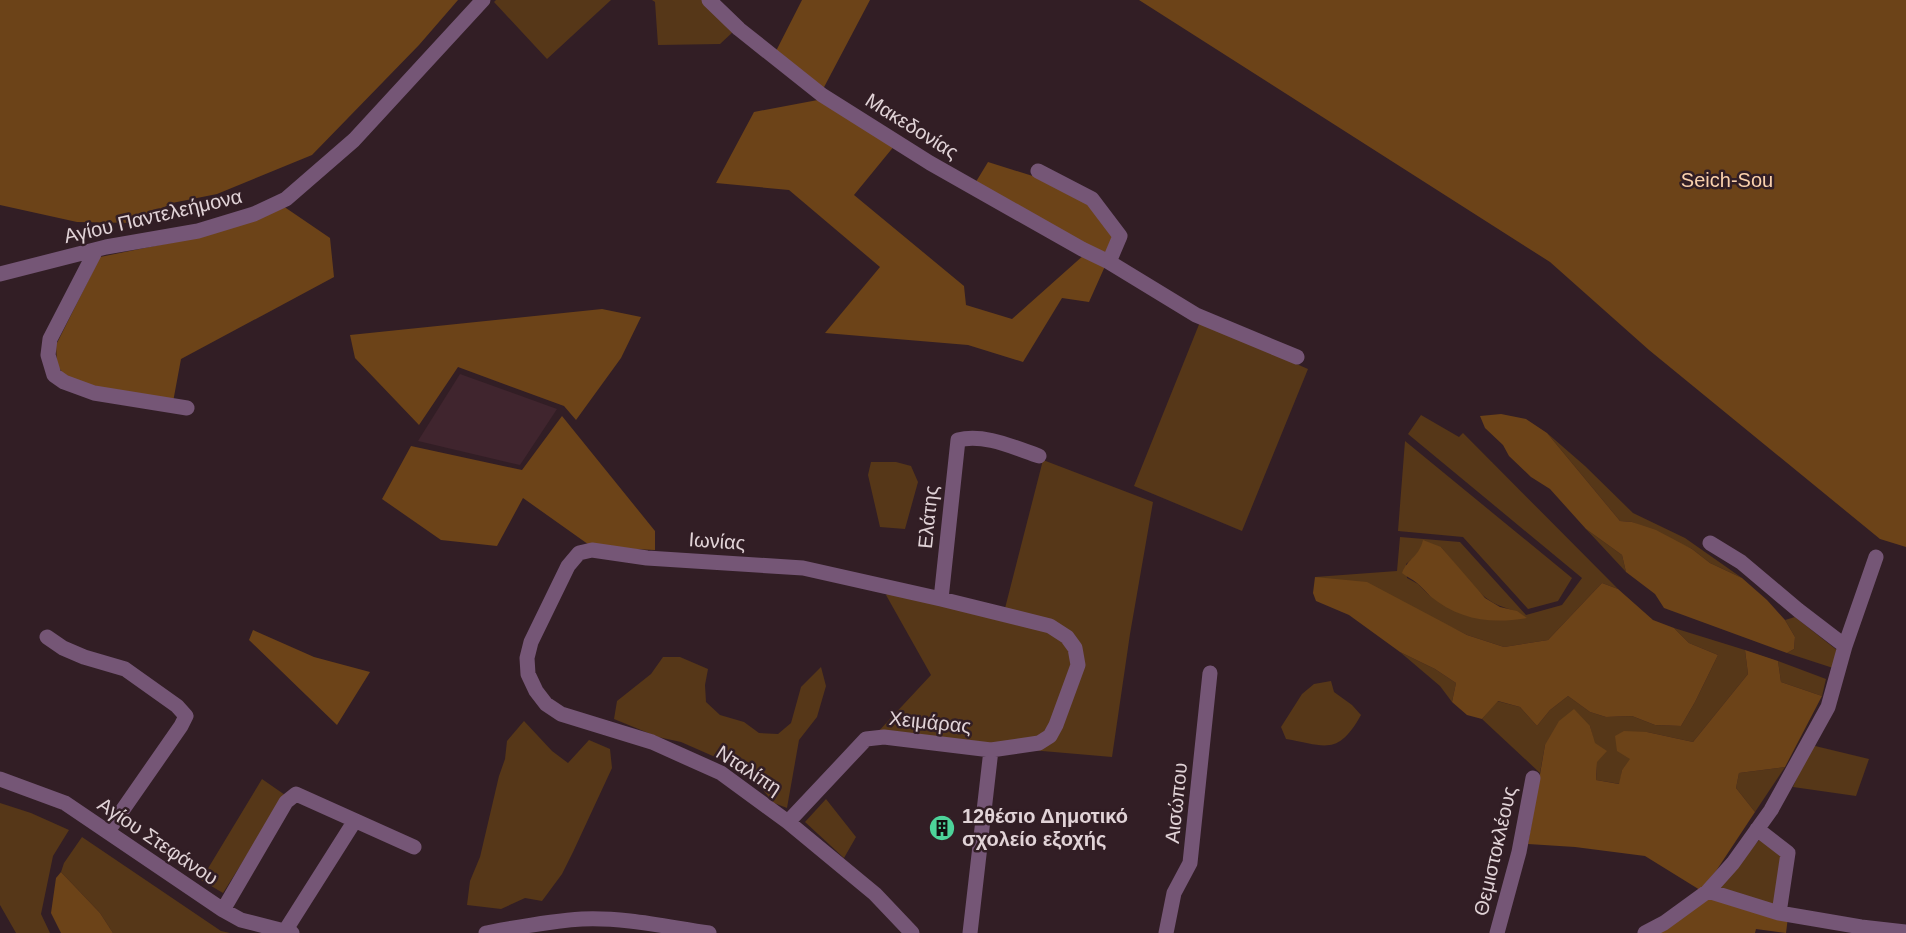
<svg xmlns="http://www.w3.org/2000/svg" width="1906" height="933" font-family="Arial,sans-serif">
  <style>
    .built { fill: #40252e }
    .green { fill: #563718; fill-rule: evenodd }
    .forest { fill: #6c4318 }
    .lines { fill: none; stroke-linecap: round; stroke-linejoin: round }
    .minor { stroke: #755676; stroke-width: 15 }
    .labels { text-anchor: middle; stroke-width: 5; stroke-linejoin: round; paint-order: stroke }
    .street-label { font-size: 20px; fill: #e1d3d7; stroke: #321e25 }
    .park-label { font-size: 20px; fill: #fad1ad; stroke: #321e25 }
    .poi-label { font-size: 20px; font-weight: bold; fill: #e1d3d7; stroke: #321e25; text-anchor: start }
  </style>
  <rect width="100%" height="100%" fill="#321e25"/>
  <path class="built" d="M460 374 557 409 520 465 418 441Z"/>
  <path class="green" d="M496 0H611L547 59 494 2Z
    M652 0H702L734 31 720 44 658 45 655 2Z
    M1200 322 1308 369 1242 531 1134 486Z
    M1421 415 1459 437 1463 433 1618 589 1602 583 1548 640 1504 647 1467 635 1423 613 1315 577 1397 571 1400 537 1460 542 1526 615 1562 605 1582 578 1408 434ZM1441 547C1454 562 1473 589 1489 600 1501 609 1515 608 1526 618L1430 596 1418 584 1407 578 1406 564 1417 555 1421 549Z
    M1547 433 1585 466 1633 513 1685 538 1742 578 1710 563 1692 549 1632 522 1620 521Z
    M1405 441 1572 578 1558 601 1528 609 1463 537 1398 531Z
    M1043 460 1153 502 1130 634 1112 757 997 747 876 734 931 675 886 595 889 592 1002 620Z
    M871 462H896L911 466 918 482 905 529 880 527 868 475Z
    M1586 529 1622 555 1626 572Z
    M1795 617 1838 651 1833 668 1787 653 1794 649 1795 637 1785 620Z
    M1674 628 1745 650 1748 674 1693 742 1647 732 1631 759 1622 770 1620 784 1596 780C1598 761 1595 745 1590 726L1545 745 1540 773 1482 719 1497 701 1520 707 1537 726 1550 710 1568 696 1590 712 1606 717 1632 716 1655 725 1681 726 1695 702 1718 655 1689 643Z
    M1400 652 1435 669 1456 683 1452 702 1440 686Z
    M663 657H680L708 669 705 685 706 702 720 715 744 722 759 733 778 734 791 723 801 687 821 667 826 686 817 717 799 740 787 808 774 803 756 782 722 760 681 742 658 737 614 719 617 701 651 674Z
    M1778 661 1826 679 1822 696 1781 682Z
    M1331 681 1334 692 1352 705 1361 715C1338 756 1326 746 1286 739L1281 727 1302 694 1314 684Z
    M524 721 552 751 568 763 589 740 610 749 612 768 573 852 562 874 542 901 525 898 501 909 467 905 470 881 480 857 499 776 505 759 507 741Z
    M1811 745 1869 759 1856 796 1793 787Z
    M1785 767 1755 812 1736 788 1739 773Z
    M262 779 285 795 223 893 201 880Z
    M826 799 856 837 844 858 805 822Z
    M0 803 31 813 69 830 53 856 41 914 50 933H16L0 905Z
    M82 837 221 931 230 933H113L100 913 61 872 64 863Z
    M1761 838 1784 858 1775 910 1713 890Z"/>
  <path class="forest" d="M0 0H458L419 45 312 155 217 194 172 203 135 223 77 222 0 205Z
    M802 0H870L822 91 775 53Z
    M1139 0H1906V547L1880 539 1649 350 1550 262Z
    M823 99 895 145 854 195 964 286 966 305 1012 319 1085 254 1106 264 1089 302 1062 298 1023 362 968 345 825 333 880 267 789 190 716 183 754 112Z
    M988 162 1036 177 1089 201 1116 237 1108 258 974 185Z
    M283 206 330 238 334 277 181 359 173 402 98 389 65 376 57 365 56 345 100 257 179 241Z
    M602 309 641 317 621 358 576 420 564 406 458 367 419 425 355 358 350 335Z
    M1501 414 1526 419 1547 433 1620 521 1632 522 1656 530 1692 549 1710 563 1742 578 1767 600 1785 620 1795 637 1794 649 1787 653 1664 608 1655 594 1626 572 1622 555 1586 529 1550 489 1531 477 1509 456 1503 445 1485 428 1480 416Z
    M562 416 655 531V550L592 547 523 498 497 546 441 540 382 499 411 446 522 470Z
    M1423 540 1441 547 1485 598 1500 607 1517 611 1527 618C1490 624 1459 620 1430 596 1426 592 1422 587 1417 583 1412 579 1407 577 1402 573 1408 558 1419 557 1423 540Z
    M1315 577 1367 582 1467 635 1504 647 1548 640 1602 583 1618 589 1653 620 1674 628 1689 643 1718 655 1695 702 1681 726 1655 725 1632 716 1606 717 1590 712 1568 696 1550 710 1537 726 1520 707 1498 701 1482 719 1467 715 1452 702 1456 683 1435 669 1400 652 1349 615 1316 601 1313 593Z
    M253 630 314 657 370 672 337 725 249 640Z
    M1745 650 1778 661 1781 682 1822 696 1785 767 1739 773 1736 788 1755 812 1716 871 1700 890 1645 856 1575 847 1528 844 1545 745 1559 721 1574 709 1590 726 1595 743 1607 751 1597 762 1596 780 1619 784 1622 770 1630 759 1617 751 1615 736 1624 731 1647 732 1693 742 1748 674Z
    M61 872 100 913 113 933H61L51 913 56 878Z
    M1710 894 1788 917 1786 933 1756 929 1755 933H1655Z"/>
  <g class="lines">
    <path class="minor" d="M709 0 739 29 822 95 930 163 1082 249 1109 262 1196 315 1297 357
      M1038 171 1092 199 1120 236 1109 262
      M96 250 50 339 48 355 54 375 64 382 94 393 187 408
      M0 274 106 247 198 231 254 214 286 199 354 140 483 0
      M1710 543 1741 562 1798 610 1845 646
      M941 599 958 440C984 433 1015 448 1039 456
      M47 637 63 648 84 657 125 669 177 706 186 716 181 726 108 831
      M0 779 65 803 223 910 241 920 292 933
      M788 822 866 739 884 737 991 750 1039 743 1050 736 1056 725 1078 665 1075 648 1067 637 1050 626 941 599 803 568 647 558 592 550 579 553 568 566 531 642 527 658 528 674 536 691 546 704 561 714 652 742 721 773 788 822 875 894 912 933
      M1757 829 1788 853 1779 913 1861 927 1906 932
      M1708 891 1779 913
      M223 910 286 802 296 794 414 847
      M285 931 354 822
      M486 933C518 927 549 921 582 919 624 917 667 927 709 933
      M970 933 991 750
      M1166 933 1174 893 1190 863 1210 673
      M1497 933 1519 852 1533 778
      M1645 933 1664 923 1708 891 1733 863 1771 810 1828 707 1845 646 1876 557"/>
  </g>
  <defs>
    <g id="building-disc" transform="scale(1.35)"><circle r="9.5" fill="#4dd39a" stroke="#321e25"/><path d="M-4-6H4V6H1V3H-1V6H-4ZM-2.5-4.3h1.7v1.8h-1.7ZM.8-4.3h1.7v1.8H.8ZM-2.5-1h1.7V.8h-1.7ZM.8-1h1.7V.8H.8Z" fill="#111"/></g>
  </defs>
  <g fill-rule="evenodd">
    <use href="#building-disc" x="942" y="828"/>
  </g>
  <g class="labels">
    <g class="street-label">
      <text transform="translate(912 126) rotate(32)" y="7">Μακεδονίας</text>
      <text transform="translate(153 216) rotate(-13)" y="7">Αγίου Παντελεήμονα</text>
      <text transform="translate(928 517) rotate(-84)" y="7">Ελάτης</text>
      <text transform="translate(717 541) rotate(4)" y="7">Ιωνίας</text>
      <text transform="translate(930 722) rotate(6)" y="7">Χειμάρας</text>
      <text transform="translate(749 770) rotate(33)" y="7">Νταλίπη</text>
      <text transform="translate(1176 803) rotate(-84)" y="7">Αισώπου</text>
      <text transform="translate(158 841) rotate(34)" y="7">Αγίου Στεφάνου</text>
      <text transform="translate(1495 851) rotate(-77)" y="7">Θεμιστοκλέους</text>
    </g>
    <g class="park-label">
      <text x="1727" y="187">Seich-Sou</text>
    </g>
    <g class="poi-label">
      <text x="962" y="823">12θέσιο Δημοτικό<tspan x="962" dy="23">σχολείο εξοχής</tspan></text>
    </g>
  </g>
</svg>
